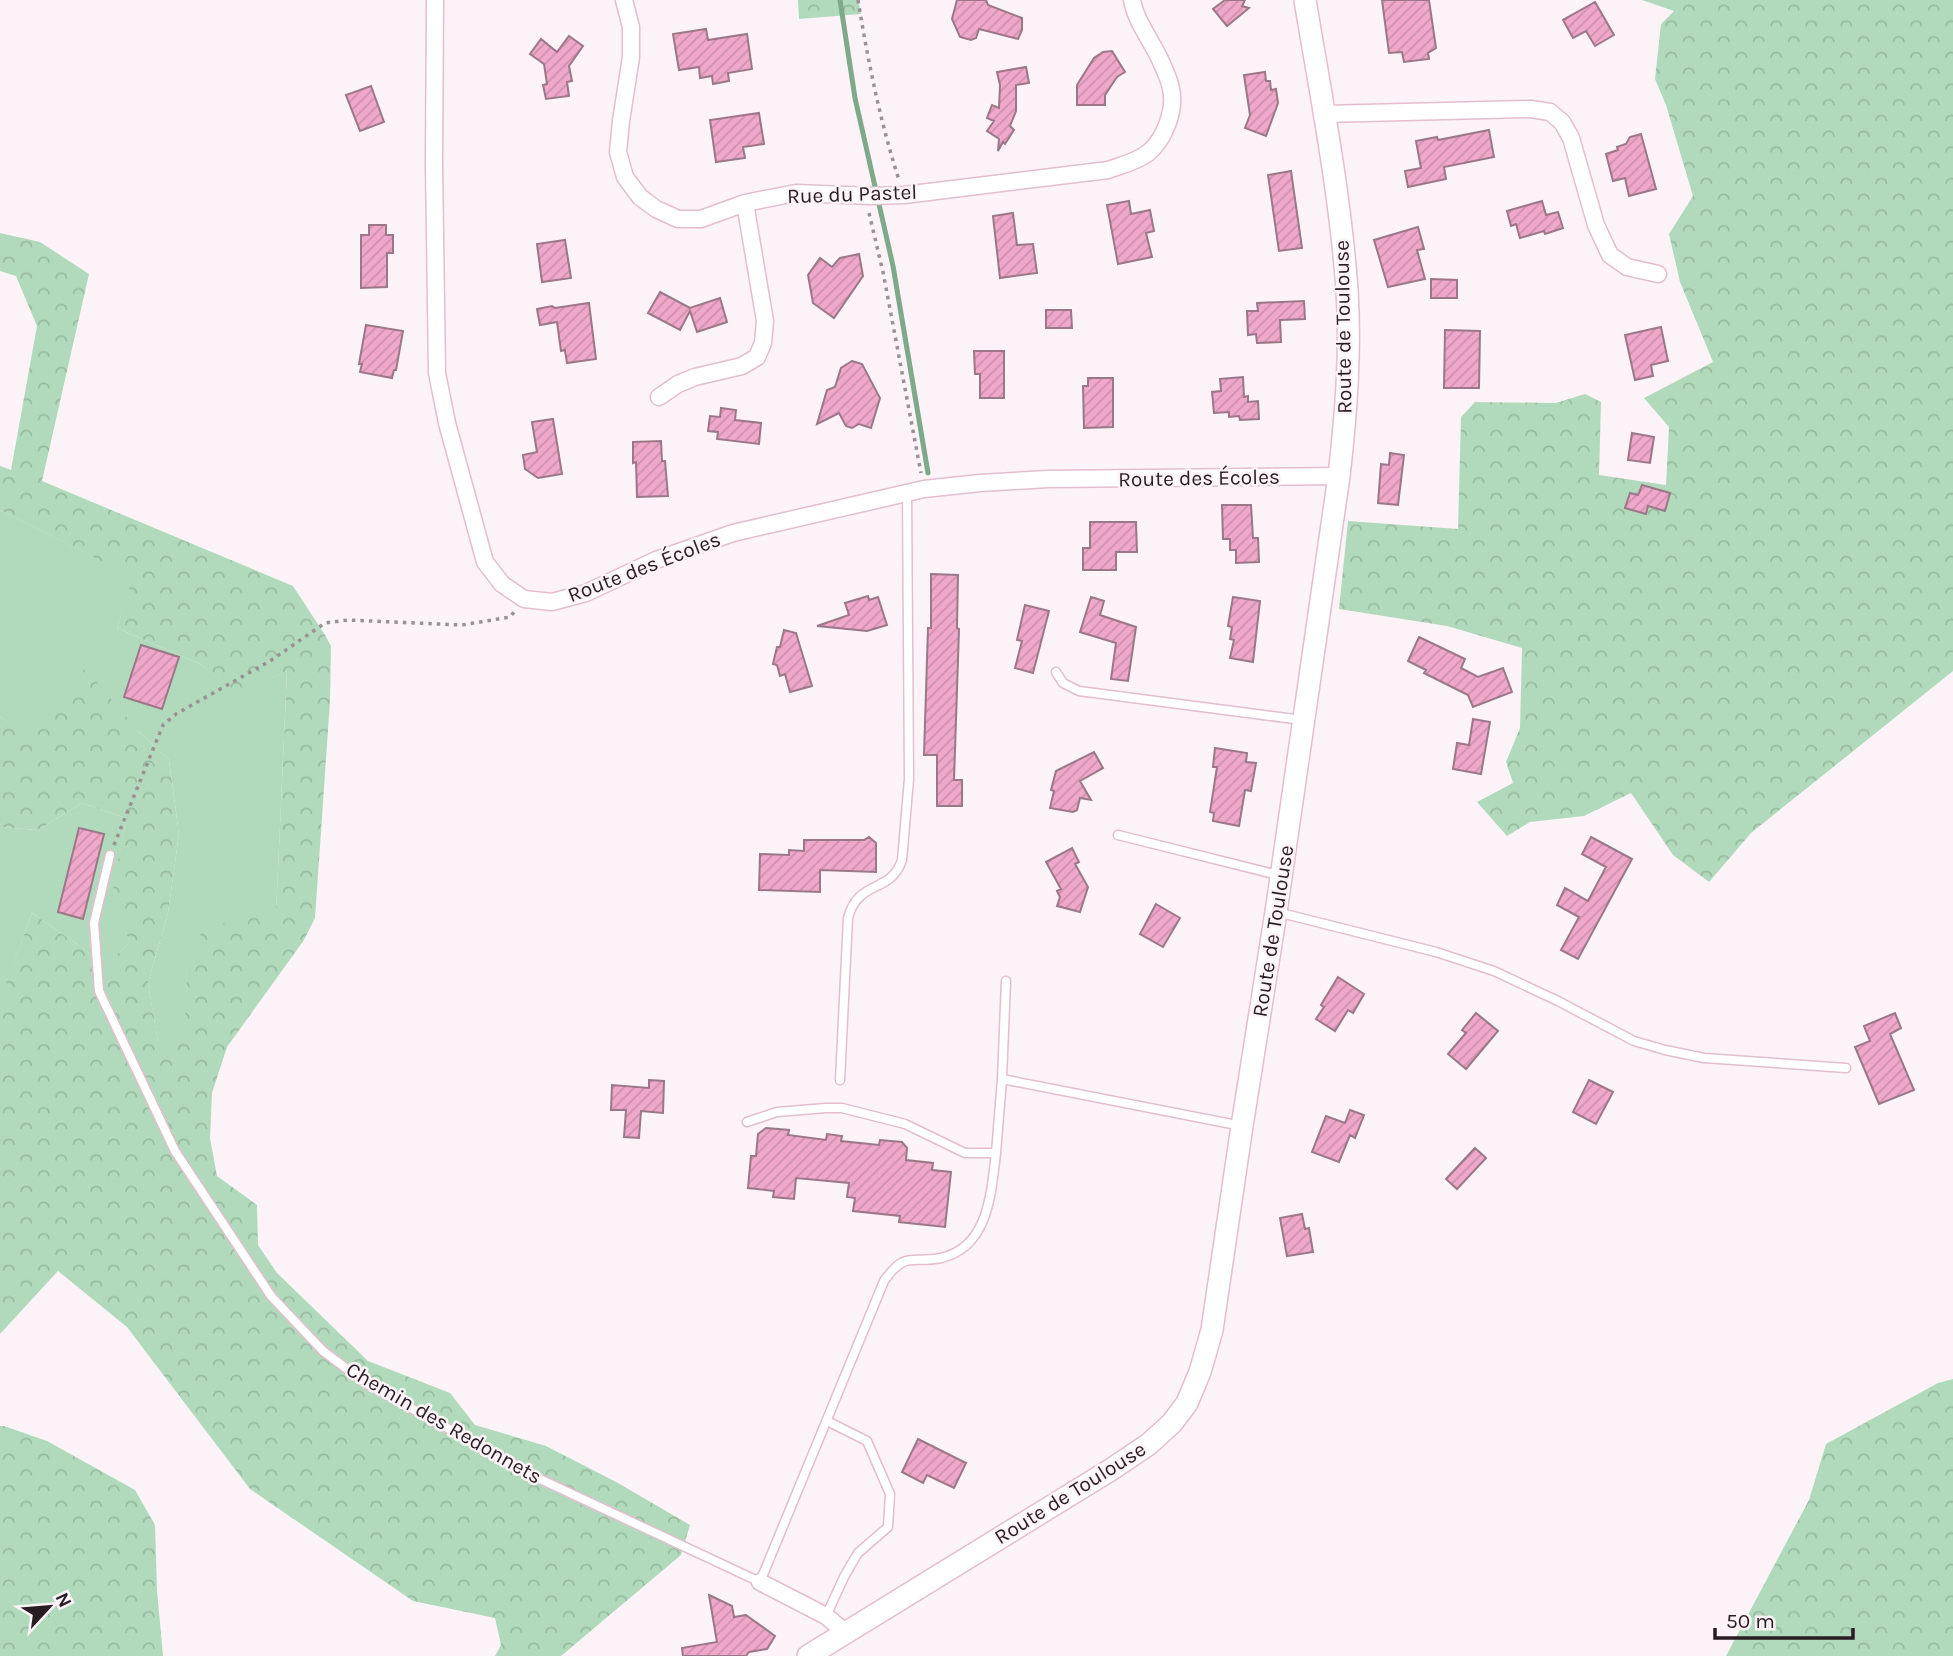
<svg xmlns="http://www.w3.org/2000/svg" width="1953" height="1656" font-family="Karla,sans-serif">
  <style>
    .grass { fill: #b0dabb }
    .forest { fill: url(#forest-crowns) }
    .lines { fill: none; stroke-linecap: round; stroke-linejoin: round }
    .stream { stroke: #7ea98a; stroke-width: 5 }
    .building { fill: url(#building-hatch); stroke: #9b7788; stroke-width: 2 }
    .lane-casing { stroke: #e4bdce; stroke-width: 11 }
    .street-casing { stroke: #e4bdce; stroke-width: 19 }
    .secondary-casing { stroke: #e4bdce; stroke-width: 24 }
    .path { stroke: #9b9095; stroke-width: 3.5; stroke-dasharray: 3.5 5; stroke-linecap: butt }
    .lane { stroke: #fff; stroke-width: 8 }
    .street { stroke: #fff; stroke-width: 16 }
    .secondary { stroke: #fff; stroke-width: 21 }
    .labels { text-anchor: middle; stroke-width: 5; stroke-linejoin: round; paint-order: stroke }
    .street-label { font-size: 21px; fill: #2a1c23; stroke: #fbf3f7 }
  </style>
  <defs>
    <pattern id="forest-crowns" width="20" height="18" patternUnits="userSpaceOnUse" patternTransform="scale(1.75)"><rect width="20" height="18" fill="#b0dabb"/><path d="M2 6a3 3 0 1 1 6 0M12 15a3 3 0 1 1 6 0" fill="none" stroke="#98baa0"/></pattern>
    <pattern id="building-hatch" width="6" height="6" patternUnits="userSpaceOnUse" patternTransform="scale(1.75)"><rect width="6" height="6" fill="#f0a8ca"/><path d="M-1 1l2-2M0 6l6-6M5 7l2-2" fill="none" stroke="#ce90ad"/></pattern>
  </defs>
  <rect width="100%" height="100%" fill="#fbf3f7"/>
  <path class="grass" d="M0 510 134 577 117 628 200 664 240 693 287 671 276 914 187 964 186 1032 158 1042 148 983 168 913 179 834 169 760 137 730 31 736 0 717Z
    M82 803 126 818 112 901 130 942 104 968 87 951 32 913 3 993 0 992V827L38 830Z"/>
  <path class="forest" d="M798 0H858L861 14 799 19Z
    M1642 0H1953V671L1751 833 1709 882 1673 855 1631 793 1584 816 1530 822 1507 836 1477 802 1513 783 1506 762 1520 728 1522 648 1447 626 1339 609 1348 521 1458 529 1461 417 1475 402 1556 403 1585 394 1601 402 1599 475 1666 485 1669 427 1644 398 1713 362 1680 282 1669 234 1693 196 1666 105 1655 79 1661 24 1674 11Z
    M0 233 40 242 89 274 42 481 293 586 325 635 331 646 330 701 315 918 304 940 227 1047 212 1093 210 1138 217 1176 257 1205 258 1245 277 1273 368 1361 450 1393 475 1425 546 1446 618 1483 690 1525 681 1555 561 1656H495L501 1645 495 1618 413 1601 250 1489 127 1327 58 1271 0 1334V992H3L32 913 87 951 104 967 130 942 111 901 126 818 82 803 38 830 0 827V717L31 735 85 668 137 730 169 760 179 834 168 913 148 983 158 1041 185 1032 187 964 204 927 276 913 287 671 240 694 200 664 117 628 133 577 0 510V466L11 470 37 326 16 276 0 271Z
    M1953 1379V1656H1726L1809 1500 1826 1444 1938 1383Z
    M0 1426H4L47 1441 135 1490 155 1525 157 1590 163 1656H0Z"/>
  <g class="lines">
    <path class="stream" d="M840 0 855 98 893 266 928 473"/>
  </g>
  <path class="building" d="M957 0H986L988 5 1022 18V30L1018 39 979 29 976 38 971 40 960 37 952 19Z
    M1225 0H1245L1242 6 1249 8 1227 26 1213 9Z
    M1382 0H1429L1436 48 1428 53 1429 59 1404 62 1402 52 1389 53Z
    M1595 2 1614 35 1595 46 1586 31 1573 38 1563 20Z
    M706 29 708 40 747 34 752 69 728 73 729 81 713 84 712 76 700 78 699 67 679 70 673 34Z
    M569 36 583 46 569 66 572 81 567 82 569 96 546 99 543 85 547 84 544 64 530 54 541 39 557 52Z
    M1112 51 1125 72 1117 77 1105 95V105H1077V85L1094 58 1103 52Z
    M1026 67 1029 83 1016 85V111L1010 126 1014 130 1005 144 1003 142 998 151 999 139 987 131 994 121 987 118 992 105 999 108 1000 85 997 72Z
    M1265 72 1266 81H1270L1271 90 1276 89 1278 103 1266 136 1245 128 1250 115 1244 75Z
    M371 86 384 122 360 131 346 95Z
    M759 113 764 144 743 147 745 158 716 162 710 120Z
    M1489 130 1494 157 1444 167 1446 179 1408 187 1405 171 1421 168 1416 141 1437 137 1438 140Z
    M1641 134 1656 189 1629 196 1625 178 1613 181 1606 154 1618 150 1617 147 1626 144 1630 137Z
    M1291 171 1302 248 1279 251 1268 175Z
    M1129 201 1131 214 1150 210 1154 231 1146 233 1152 257 1118 264 1107 205Z
    M1542 201 1546 215 1558 212 1563 228 1545 234 1544 231 1520 238 1516 224 1511 226 1507 211Z
    M1013 213 1017 245 1033 244 1037 273 1000 278 993 216Z
    M369 225H386V235H393V253H387V287L361 288V235H369Z
    M1418 227 1424 249 1417 250 1425 279 1388 287 1374 240Z
    M565 240 571 278 542 282 537 244Z
    M859 254 863 276 834 318 813 303 808 275 820 258 832 267 840 258Z
    M1431 279 1457 280V298H1431Z
    M660 292 690 308 720 298 727 322 697 332 690 311 680 330 648 313Z
    M1304 301 1305 319 1280 320 1281 342 1257 343 1256 334 1248 335 1247 311H1258L1257 303Z
    M589 303 596 359 567 363 565 350 561 351 557 322 540 325 537 309 552 306 555 308Z
    M1046 310H1071L1072 328H1046Z
    M366 325 403 331 396 370H394L392 378 360 372 362 364H359Z
    M1661 327 1668 361 1651 365 1653 376 1635 380 1625 335Z
    M1445 330 1480 331 1479 388H1444Z
    M974 351H1004V398H980V374H975Z
    M852 361 862 364 880 398 871 428 859 424 852 428 846 426 839 413 817 424 827 390 835 387 841 368Z
    M1243 377 1244 397 1248 396V402L1258 401 1259 419 1240 420 1239 416 1229 417V412L1214 413 1212 392 1221 391 1220 379Z
    M1088 378H1113V427L1084 428 1083 386H1088Z
    M721 408 736 410 735 420 761 423 759 444 717 439 718 432 708 431 710 416 720 417Z
    M553 419 562 474 538 478 525 469 523 455 537 452 532 422Z
    M1632 433 1654 437 1650 463 1628 460Z
    M661 441 662 461H665L668 496 637 497 636 462 633 463V442Z
    M1390 453 1404 455 1398 505 1378 503 1381 464 1389 465Z
    M1642 485 1670 493 1665 511 1648 506 1646 514 1625 508 1630 493 1638 495Z
    M1222 505H1251L1253 538H1258L1259 562 1236 563V550H1230V539H1223Z
    M1090 522H1136L1137 552H1116V570H1083V548H1090Z
    M931 574 958 575 957 628 959 629 954 780H962V806H937V755H924L928 628H931Z
    M868 596 869 600 878 597 887 625 867 631 817 626 849 615 845 603Z
    M1091 597 1104 601 1100 615 1136 627 1128 681 1111 679 1116 643 1080 632Z
    M1233 597 1260 601 1253 662 1230 658 1234 640 1230 639 1232 627 1228 626Z
    M1025 605 1049 611 1033 673 1015 668 1022 641 1017 640Z
    M784 630 796 633 812 686 790 692 785 674 780 676 777 665 773 664 777 647H780Z
    M1419 637 1465 659 1461 668 1478 677 1503 668 1512 692 1473 707 1468 695 1424 673 1426 670 1408 661Z
    M141 645 179 657 162 709 124 697Z
    M1473 719 1490 722 1481 774 1453 769 1457 743 1469 745Z
    M1215 748 1247 753 1246 762 1256 763 1251 791 1245 790 1239 826 1213 821 1214 813 1210 812 1217 767H1213Z
    M1094 752 1103 768 1080 781 1091 800 1080 798 1077 810 1073 812 1050 808 1054 791 1051 790 1056 771Z
    M79 828 104 834 83 919 58 912Z
    M869 837 876 843V872L820 870V892L759 890 760 854 789 855V850L804 851V840H864Z
    M1591 837 1632 859 1578 959 1561 950 1579 917 1557 905 1565 888 1588 901 1606 867 1582 854Z
    M1072 848 1079 862 1075 864 1088 887 1080 912 1057 906 1060 897 1057 891 1061 889 1046 862Z
    M1156 904 1180 918 1163 947 1140 934Z
    M1338 977 1364 994 1353 1013 1348 1010 1335 1031 1316 1019 1324 1007 1321 1005Z
    M1476 1013 1498 1031 1466 1069 1448 1054 1466 1033 1462 1030Z
    M1895 1013 1901 1028 1890 1034 1914 1090 1879 1104 1855 1047 1870 1041 1864 1026Z
    M649 1080 664 1081 663 1113 641 1111 639 1138 624 1137 626 1110H611L612 1085 649 1088Z
    M1589 1080 1613 1092 1596 1124 1573 1112Z
    M1350 1110 1364 1115 1355 1138 1350 1135 1339 1162 1312 1152 1326 1116 1345 1123Z
    M766 1128 789 1130 788 1135 826 1140 827 1134 842 1136 841 1141 879 1145 880 1140 902 1142 907 1148 906 1160 933 1163 932 1170 951 1172 945 1227 899 1222 900 1216 853 1211 855 1198 847 1197 849 1183 796 1178 794 1199 773 1197 774 1191 748 1188 751 1156H756L758 1134Z
    M1475 1148 1486 1158 1457 1189 1446 1179Z
    M1302 1214 1305 1229 1309 1228 1313 1252 1287 1256 1280 1218Z
    M918 1439 966 1463 954 1488 927 1475 923 1483 902 1472Z
    M709 1595 732 1606 734 1617 746 1615 775 1636 767 1649 749 1652 746 1656H683L682 1648 717 1642Z"/>
  <g class="lines">
    <g class="lane-casing">
      <path id="lane" d="M1056 672 1063 683 1079 691 1302 720
        M1118 835 1278 875
        M110 855 94 923 99 991 175 1151 271 1296 323 1351 367 1384 542 1480 760 1582 884 1281C906 1250 911 1264 941 1258 989 1247 991 1193 996 1153
        M1277 912 1436 952 1494 971 1558 1001 1634 1041 1665 1050 1704 1058 1846 1068
        M1002 1079 1242 1126
        M840 1080 848 918C858 879 891 894 902 860L909 779 907 492
        M747 1122 777 1112 826 1108H842L905 1124 965 1153H996L1002 1079 1006 981
        M826 1616 845 1575 858 1553 888 1527 890 1494 867 1441 827 1421"/>
    </g>
    <g class="street-casing">
      <path id="street" d="M435 0 434 165 437 373 447 423 485 562 502 584 524 599 552 602 586 593 656 560 733 533 924 489 980 483 1048 479 1339 476
        M624 0 631 27V57L621 121 618 152 625 177 640 197 656 209 678 219H701L745 203 796 193 871 196 904 195 1108 170C1122 165 1136 162 1148 153 1164 140 1176 110 1171 89 1170 81 1165 71 1162 64 1153 42 1136 23 1132 0
        M1324 114 1531 109 1550 112 1562 122 1571 138 1596 225 1610 255 1627 267 1658 274
        M659 397 678 384 695 377 742 366 757 357 763 343 765 321 745 203
        M760 1582 826 1616 845 1632"/>
    </g>
    <g class="secondary-casing">
      <path id="secondary" d="M808 1656 1112 1469 1149 1444 1172 1423 1187 1403 1200 1372 1212 1330 1242 1126 1276 912 1339 476C1346 414 1351 352 1347 290 1340 192 1321 96 1305 0"/>
    </g>
    <path class="path" d="M858 0C868 61 880 121 899 180
      M869 213 883 272 921 473
      M114 845 163 725 176 714 270 661 325 623 348 620 462 625 510 617 514 612"/>
    <use href="#lane" class="lane"/>
    <use href="#street" class="street"/>
    <use href="#secondary" class="secondary"/>
  </g>
  <g class="labels">
    <g class="street-label">
      <text transform="translate(852 194) rotate(-2)" y="7">Rue du Pastel</text>
      <text transform="translate(1343 327) rotate(-91)" y="7">Route de Toulouse</text>
      <text transform="translate(1199 478) rotate(-1)" y="7">Route des Écoles</text>
      <text transform="translate(644 567) rotate(-21)" y="7">Route des Écoles</text>
      <text transform="translate(1273 931) rotate(-81)" y="7">Route de Toulouse</text>
      <text transform="translate(444 1423) rotate(30)" y="7">Chemin des Redonnets</text>
      <text transform="translate(1070 1493) rotate(-32)" y="7">Route de Toulouse</text>
    </g>
  </g>
  <g transform="translate(49 1607) rotate(64)" stroke="#fbf3f7" stroke-width="5" paint-order="stroke">
  <path d="M0-5L12 26L0 18L-12 26Z" fill="#2a1c23"/>
  <text y="-10" font-size="19" font-weight="bold" text-anchor="middle" fill="#2a1c23">N</text>
  </g>
  <path d="M1715 1628v10h138v-10" fill="none" stroke="#2a1c23" stroke-width="3.5"/>
  <text x="1726" y="1628" font-size="21" fill="#2a1c23" stroke="#fbf3f7" stroke-width="5" paint-order="stroke">50 m</text>
</svg>
